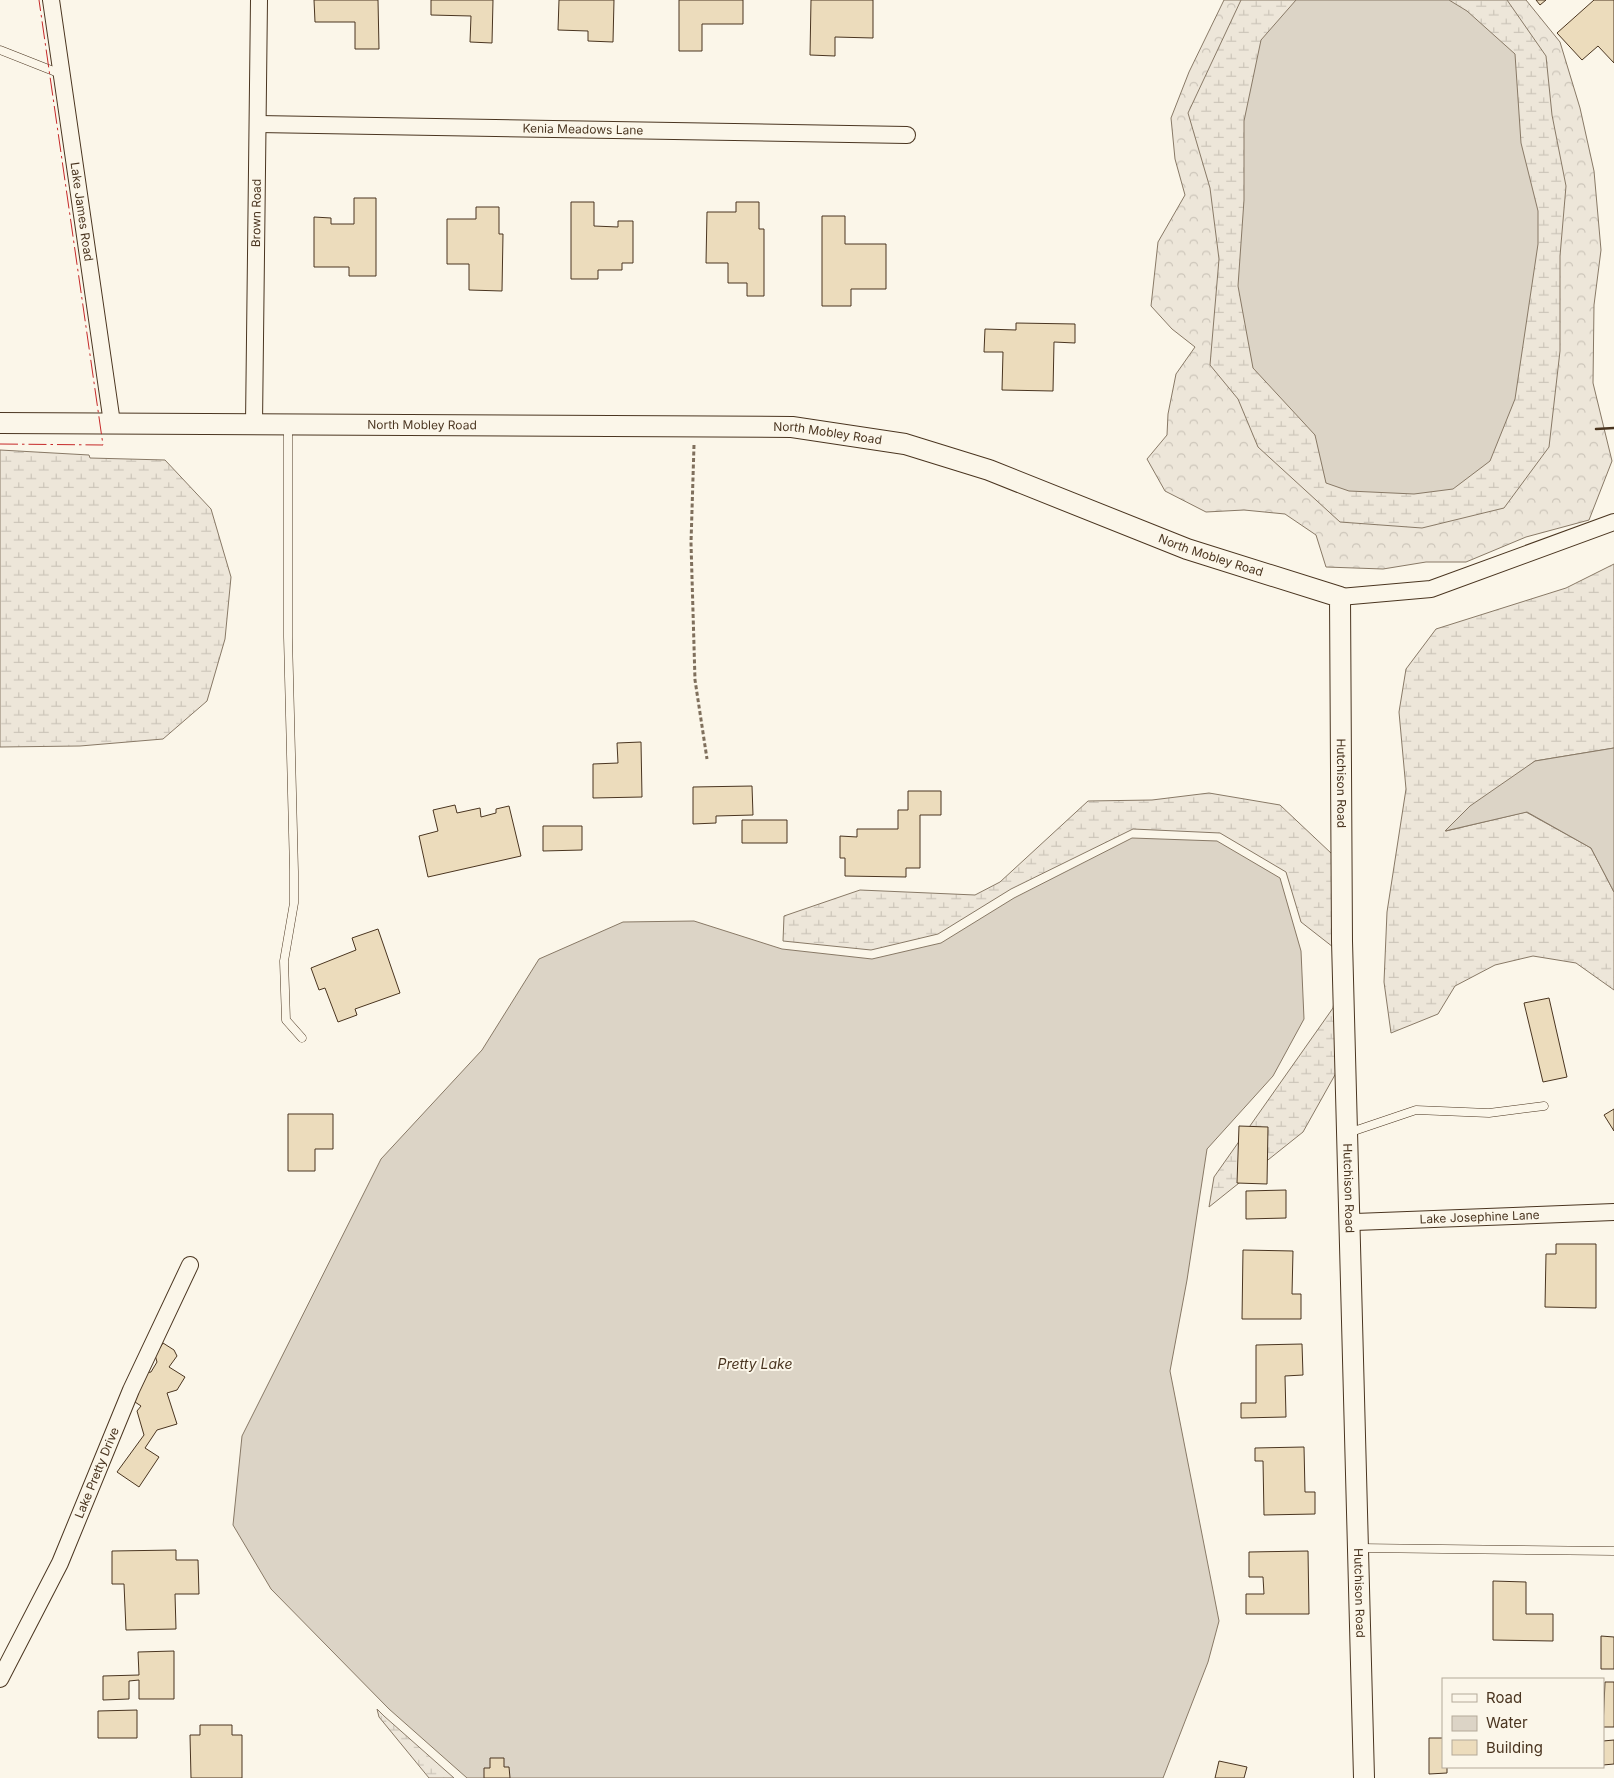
<svg xmlns="http://www.w3.org/2000/svg" width="1614" height="1778" font-family="Inter,sans-serif">
  <style>
    .forest { fill: url(#forest-crowns); stroke: #887966 }
    .wetland { fill: url(#wetland-marsh); stroke: #887966 }
    .water { fill: #dcd4c6; stroke: #887966 }
    .building { fill: #ecdcbc; stroke: #4a3520 }
    .lines { fill: none; stroke-linecap: round; stroke-linejoin: round }
    .service-casing { stroke: #4a3520; stroke-width: 9 }
    .minor-casing { stroke: #4a3520; stroke-width: 18 }
    .tertiary-casing { stroke: #4a3520; stroke-width: 22 }
    .path { stroke: #7f6f5c; stroke-width: 3; stroke-dasharray: 4 2.5; stroke-linecap: butt }
    .service { stroke: #fbf6e9; stroke-width: 8 }
    .minor { stroke: #fbf6e9; stroke-width: 16 }
    .tertiary { stroke: #fbf6e9; stroke-width: 20 }
    .wall { stroke: #4a3520; stroke-width: 2.5 }
    .power { stroke: #c62828; stroke-width: 1; stroke-dasharray: 18 4 2.5 4; stroke-linecap: butt }
    .labels { text-anchor: middle; stroke-width: 4; stroke-linejoin: round; paint-order: stroke }
    .street-label { font-size: 12px; fill: #4a3520; stroke: #fbf6e9 }
    .water-label { font-size: 14px; font-style: italic; fill: #4a3520; stroke: #fbf6e9 }
  </style>
  <defs>
    <pattern id="forest-crowns" width="20" height="18" patternUnits="userSpaceOnUse" patternTransform="scale(1.25)"><rect width="20" height="18" fill="#ede6d9"/><path d="M2 6a3 3 0 1 1 6 0M12 15a3 3 0 1 1 6 0" fill="none" stroke="#cdc6ba"/></pattern>
    <pattern id="wetland-marsh" width="20" height="14" patternUnits="userSpaceOnUse" patternTransform="scale(1.25)"><rect width="20" height="14" fill="#ede6d9"/><path d="M1 5h8M5 5V1M11 12h8M15 12V8" fill="none" stroke="#cdc6ba"/></pattern>
  </defs>
  <rect width="100%" height="100%" fill="#fbf6e9"/>
  <path class="forest" d="M1224 0H1526L1560 42 1580 108 1594 171 1601 250 1594 305 1593 383 1612 461 1589 520 1526 537 1466 562H1426L1383 569 1326 567 1316 535 1285 514 1244 510 1206 512 1165 491 1147 459 1167 435 1168 414 1176 374 1195 347 1172 329 1151 306 1158 242 1185 195 1175 159 1171 118 1189 72Z"/>
  <path class="wetland" d="M1241 0H1507L1546 56 1552 115 1566 186 1560 256V351L1549 447 1504 508 1422 528 1340 522 1258 447 1238 399 1210 365 1219 259 1210 188 1188 113Z
    M0 450 89 455 90 458 165 460 211 509 231 577 225 639 207 701 163 739 80 746 0 747Z
    M1614 564V748L1535 761 1446 831 1526 812 1591 848 1614 892V990L1576 963 1533 956 1495 965 1455 986 1438 1014 1391 1033 1384 982 1387 912 1406 789 1399 712 1406 669 1436 629 1566 588Z
    M1209 793 1280 805 1332 854 1333 947 1301 922 1286 872 1220 833 1133 829 1011 889 938 934 871 950 783 941 784 916 860 890 975 895 1000 882 1088 801 1152 800Z
    M1334 1002 1336 1073 1303 1132 1209 1207 1214 1177 1333 1008Z
    M377 1709 384 1716 454 1778H429L379 1717Z"/>
  <path class="water" d="M1296 0H1449L1467 11 1515 54 1521 143 1538 211V244L1515 399 1490 461 1453 489 1414 494 1349 491 1326 483 1315 435 1253 368 1238 286 1244 200V121L1261 40Z
    M1614 748V892L1591 848 1527 812 1445 831 1470 806 1535 761Z
    M1132 838 1217 841 1280 878 1301 951 1304 1019 1273 1076 1207 1149 1187 1280 1170 1371 1219 1621 1208 1662 1163 1778H467L389 1709 271 1589 233 1525 242 1436 381 1159 482 1050 539 959 623 922 694 921 782 949 872 959 941 943 1014 898Z"/>
  <path class="building" d="M314 0H378L379 49H355V22H315Z
    M431 0H493L492 43 470 42 471 16 431 15Z
    M559 0H614L613 42 588 41V31L558 30Z
    M679 0H743V24H702V51H679Z
    M811 0H873V38L835 37V56L810 55Z
    M1536 0H1546L1540 5Z
    M1594 0H1614V63L1598 46 1582 60 1557 33Z
    M354 198H376V276H349V267H314V217L331 218V224H354Z
    M571 202H594V226L618 227V221H633V263H622V270H598V279H571Z
    M736 202H759V229H764V296H747V283H728V263H706L707 212H736Z
    M476 207H499V234H503L502 291 469 290V264H447V219H476Z
    M822 216H845V244H886V289H851V306H822Z
    M1016 323 1075 324V343L1054 342 1053 391 1002 390 1003 352H984L985 329 1016 330Z
    M641 742 642 797 593 798V764L618 763 617 743Z
    M752 786 753 815 716 816V823L693 824V787Z
    M908 791H941V815H920V868H906V877L845 876V858H840V836L857 837V829H898V810H908Z
    M455 805 457 813 480 808 481 817 496 813V809L509 806 521 856 428 877 419 836 438 831 433 810Z
    M742 820H787V843H742Z
    M543 826H582V850L543 851Z
    M378 929 400 993 355 1009 357 1015 338 1022 325 988 319 990 311 968 356 950 352 938Z
    M1549 998 1567 1077 1543 1082 1524 1003Z
    M1614 1109V1131L1604 1115Z
    M288 1114H333V1149H315V1171H288Z
    M1239 1126 1268 1127 1267 1184 1237 1183Z
    M1286 1190V1218L1246 1219V1191Z
    M1556 1244H1596V1308L1545 1307 1546 1254H1556Z
    M1243 1250 1293 1251 1292 1294H1301V1319H1242Z
    M163 1343 174 1350 177 1356 169 1367 185 1377 177 1390 167 1393 177 1424 157 1430 145 1448 159 1457 139 1487 117 1472 144 1435 137 1411 141 1406 129 1398 145 1373 151 1372 157 1362 155 1355Z
    M1302 1344 1303 1375 1285 1376 1286 1417 1241 1418V1403H1256V1345Z
    M1304 1447 1305 1492H1315V1514L1264 1515 1263 1461H1255V1448Z
    M176 1550V1560H198L199 1594H175L176 1629 126 1630 124 1584H112V1551Z
    M1308 1551 1309 1614H1246V1594H1264L1263 1577H1249V1552Z
    M1493 1581 1526 1582V1614H1553V1641L1493 1640Z
    M1601 1636 1614 1637V1669H1601Z
    M174 1651V1699H139V1680L129 1681V1699L103 1700V1676L139 1675 138 1652Z
    M1605 1682H1614V1727H1603Z
    M137 1710V1738H98V1711Z
    M200 1725H232V1735H242V1778H191L190 1735H200Z
    M1429 1738H1443V1767H1447V1773L1429 1774Z
    M1614 1740V1764L1603 1765V1741Z
    M490 1758H504V1767H509L510 1778H484V1768H490Z
    M1219 1761 1247 1767 1244 1778H1215Z"/>
  <g class="lines">
    <g class="service-casing">
      <path id="service" d="M0 50 61 74
        M288 425V637L294 871V903L284 961 286 1020 302 1038
        M1348 1133 1416 1110 1489 1113 1544 1106
        M1359 1548 1614 1551"/>
    </g>
    <g class="minor-casing">
      <g id="minor">
        <path id="s1" d="M51 0 112 423"/>
        <path id="s2" d="M258 124 907 135"/>
        <path id="s3" d="M254 424 259 0"/>
        <path d="M1340 597 1431 589 1614 522"/>
        <path id="s4" d="M1348 1220 1355 1222 1614 1212"/>
        <path id="s5" d="M0 1679 60 1563 131 1390 190 1265"/>
      </g>
    </g>
    <g class="tertiary-casing">
      <g id="tertiary">
        <path id="s6" d="M0 423 792 427 905 444 989 470 1187 549 1340 597 1342 941 1364 1778"/>
      </g>
    </g>
    <path class="path" d="M694 445 691 543 695 680 707 759"/>
    <use href="#service" class="service"/>
    <use href="#minor" class="minor"/>
    <use href="#tertiary" class="tertiary"/>
    <path class="wall" d="M1596 429 1614 428"/>
    <path class="power" d="M0 444 103 445 39 0"/>
  </g>
  <g class="labels">
    <g class="street-label">
      <text dy="4" stroke="none"><textPath href="#s2" startOffset="325">Kenia Meadows Lane</textPath></text>
      <text dy="4" stroke="none"><textPath href="#s1" startOffset="214">Lake James Road</textPath></text>
      <text dy="4" stroke="none"><textPath href="#s3" startOffset="211">Brown Road</textPath></text>
      <text dy="4" stroke="none"><textPath href="#s6" startOffset="422">North Mobley Road</textPath></text>
      <text dy="4" stroke="none"><textPath href="#s6" startOffset="828">North Mobley Road</textPath></text>
      <text dy="4" stroke="none"><textPath href="#s6" startOffset="1232">North Mobley Road</textPath></text>
      <text dy="4" stroke="none"><textPath href="#s6" startOffset="1554">Hutchison Road</textPath></text>
      <text dy="4" stroke="none"><textPath href="#s6" startOffset="1959">Hutchison Road</textPath></text>
      <text dy="4" stroke="none"><textPath href="#s4" startOffset="132">Lake Josephine Lane</textPath></text>
      <text dy="4" stroke="none"><textPath href="#s5" startOffset="228">Lake Pretty Drive</textPath></text>
      <text dy="4" stroke="none"><textPath href="#s6" startOffset="2364">Hutchison Road</textPath></text>
    </g>
    <g class="water-label">
      <text x="755" y="1369">Pretty Lake</text>
    </g>
  </g>
  <rect x="1442" y="1678" width="162" height="90" fill="#fbf6e9" stroke="#b4a999"/>
  <rect x="1452" y="1694" width="25" height="8" fill="#fbf6e9" stroke="#b4a999"/>
  <text x="1486" y="1703" font-size="15" fill="#4a3520">Road</text>
  <rect x="1452" y="1716" width="25" height="15" fill="#dcd4c6" stroke="#b4a999"/>
  <text x="1486" y="1728" font-size="15" fill="#4a3520">Water</text>
  <rect x="1452" y="1740" width="25" height="15" fill="#ecdcbc" stroke="#b4a999"/>
  <text x="1486" y="1753" font-size="15" fill="#4a3520">Building</text>
</svg>
